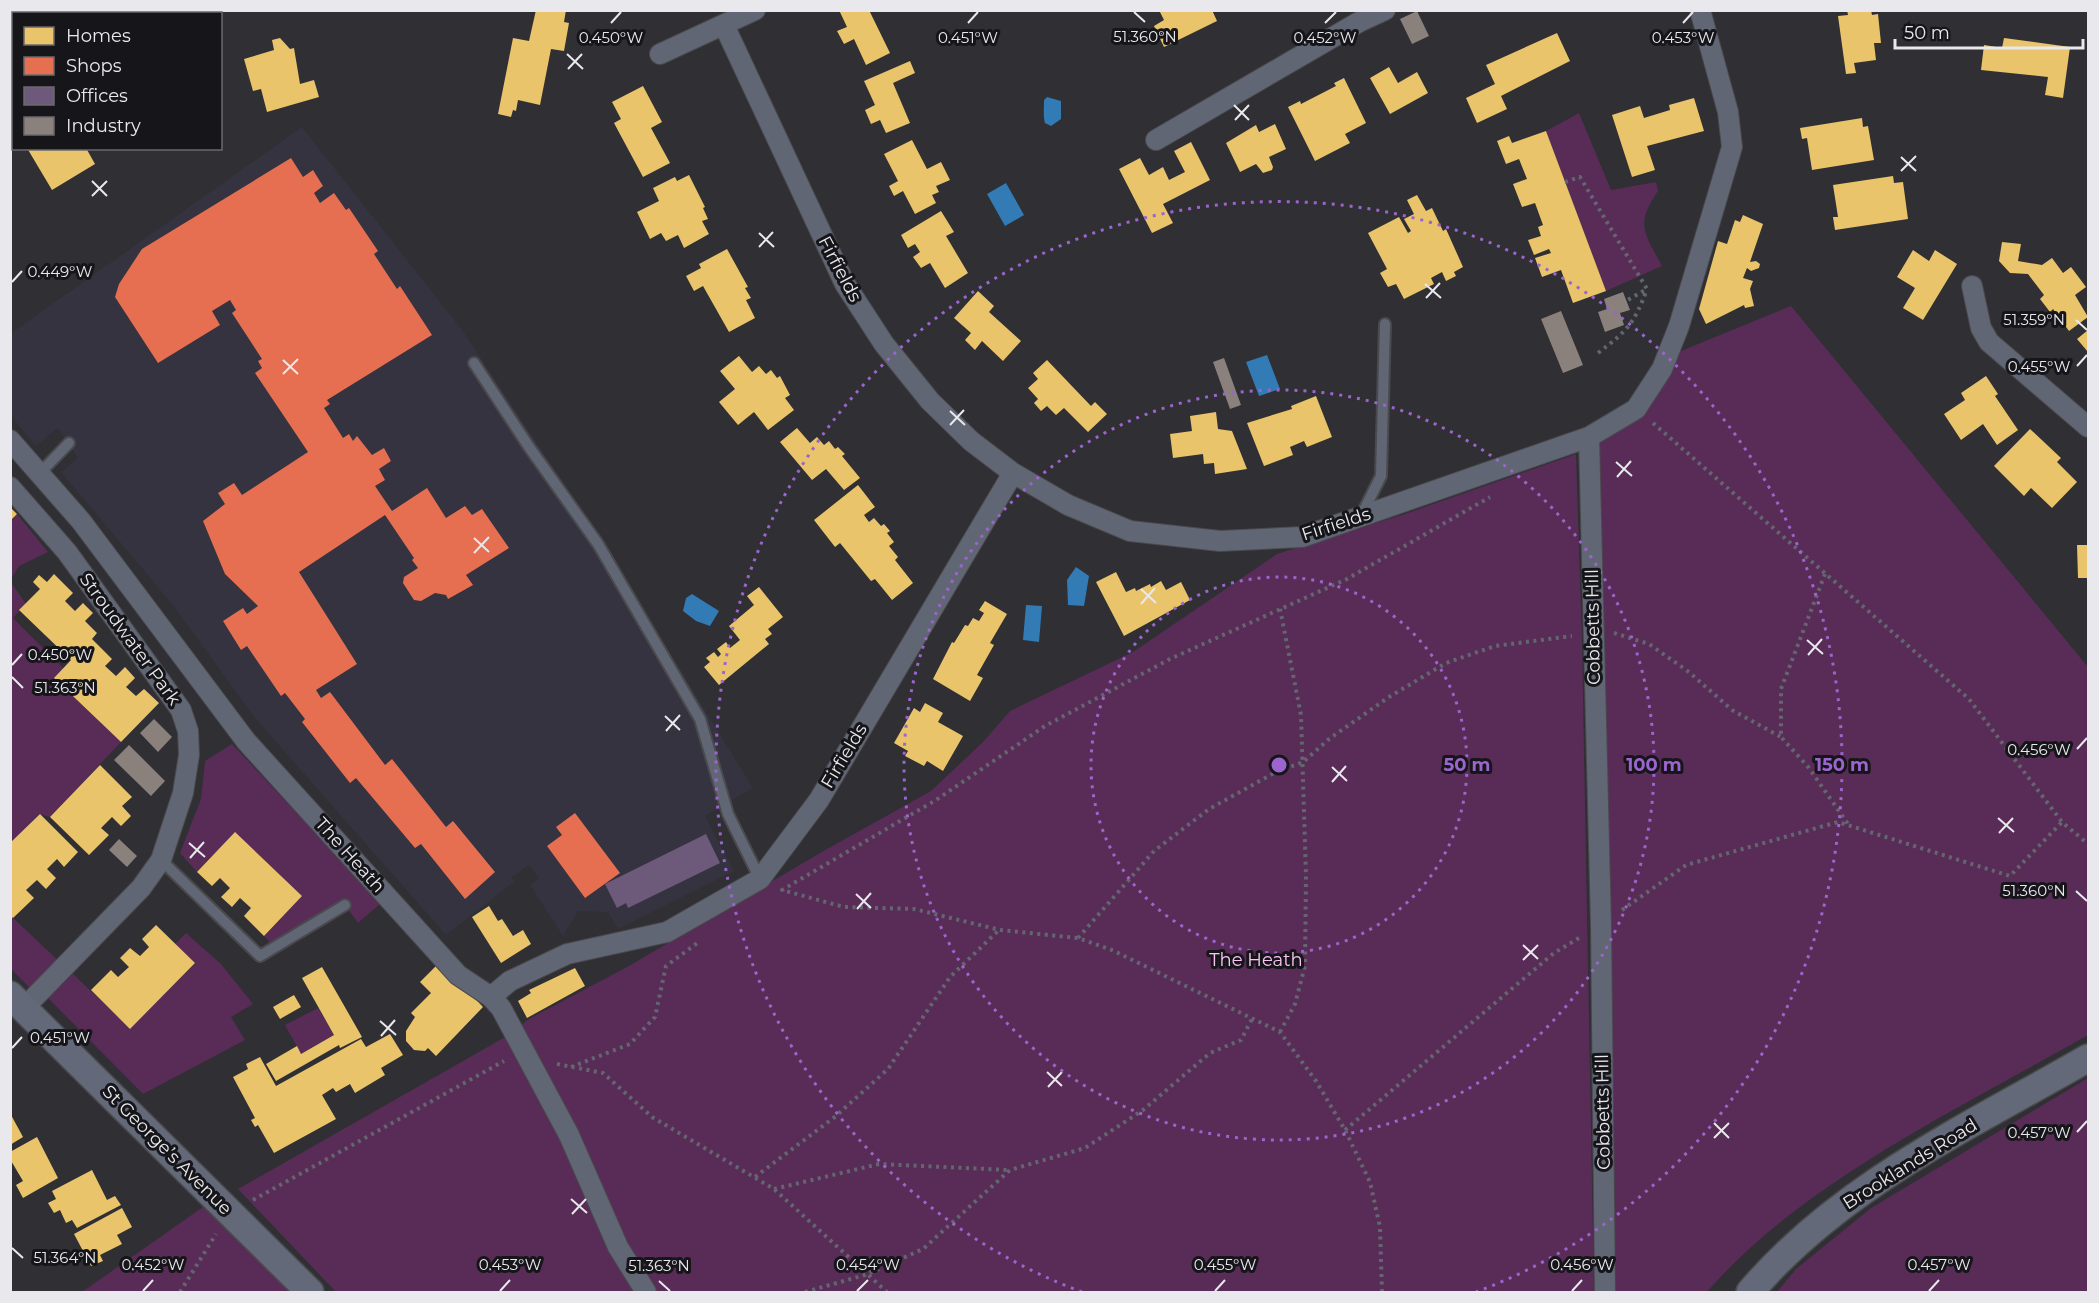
<svg xmlns="http://www.w3.org/2000/svg" width="2099" height="1303" font-family="Montserrat,sans-serif">
  <style>
    .built { fill: #34333f }
    .green { fill: #582c57 }
    .water { fill: #337bb4 }
    .homes { fill: #e9c46a }
    .shops { fill: #e76f51 }
    .offices { fill: #6d597a }
    .industry { fill: #8a817c }
    .lines { fill: none; stroke-linecap: round; stroke-linejoin: round }
    .service-casing { stroke: #4a4a4d; stroke-width: 14 }
    .minor-casing { stroke: #4a4a4d; stroke-width: 22 }
    .secondary-casing { stroke: #4a4a4d; stroke-width: 30 }
    .path { stroke: #636670; stroke-width: 4; stroke-dasharray: 3 4.5; stroke-linecap: butt }
    .service { stroke: #616675; stroke-width: 10 }
    .minor { stroke: #616675; stroke-width: 20 }
    .secondary { stroke: #636978; stroke-width: 27 }
    .ticks { fill: none; stroke: #e8e8ed; stroke-width: 2 }
    .ring { fill: none; stroke: #9c64cd; stroke-width: 3; stroke-dasharray: 3 6 }
    .labels { text-anchor: middle; stroke-width: 6; stroke-linejoin: round; paint-order: stroke }
    .street-label { font-size: 18px; fill: #e8e8ed; stroke: #16161a }
    .park-label { font-size: 18px; fill: #fac2f5; stroke: #16161a }
    .ticks-label { font-size: 15px; text-anchor: middle; fill: #e8e8ed; stroke: #16161a; stroke-width: 6; stroke-linejoin: round; paint-order: stroke }
    .centre { fill: #9c64cd; stroke: #16161a; stroke-width: 3 }
    .ring-label { font-size: 18px; text-anchor: middle; font-weight: bold; fill: #9c64cd; stroke: #16161a; stroke-width: 6; stroke-linejoin: round; paint-order: stroke }
  </style>
  <rect width="100%" height="100%" fill="#2f2f34"/>
  <path class="built" d="M302 127 463 331 590 523 753 788 705 816 734 871 618 929 608 912 578 911 563 936 530 885 539 878 529 865 512 877 514 882 446 935 255 718 172 604 61 472 78 458 58 428 36 446 11 416 10 334Z"/>
  <path class="green" d="M1579 113 1611 190 1656 182 1658 191C1635 225 1644 232 1662 266L1606 291 1546 131Z
    M1791 306 2088 667V1035C1964 1106 1800 1183 1707 1292H1616L1606 735 1595 438 1642 413 1681 351Z
    M1576 454 1582 643 1594 1292H336L238 1189 507 1036 529 1019 629 966 820 853 931 791 983 742 1010 711 1133 652 1277 554 1402 515Z
    M17 514 48 552 19 566 11 579V521Z
    M10 581 26 604 13 618 63 668 54 678 121 742 50 817 39 814 11 843Z
    M232 744 381 903 358 923 345 905 274 947 264 936 302 896 235 833 197 872 180 853 201 799 205 761Z
    M10 915 64 966 37 995 11 969Z
    M186 933 221 964 253 1004 231 1017 245 1040 143 1094 48 998 73 974 130 1028 195 964 175 944Z
    M318 1008 334 1035 301 1054 285 1025Z
    M2088 1078V1292H1777L1796 1269 1871 1208Z
    M203 1207 290 1292H82Z"/>
  <path class="water" d="M1047 97 1061 101V119L1051 126 1045 123C1043 116 1044 108 1044 100Z
    M1006 183 1024 215 1005 226 987 194Z
    M1267 355 1280 389 1259 396 1246 362Z
    M1076 567 1089 576 1084 606 1068 605 1067 580Z
    M692 594 719 611 710 626 696 621 683 611 686 598Z
    M1026 605 1042 606 1039 642 1023 640Z"/>
  <path class="homes" d="M162 10H202L197 14H164Z
    M536 10H566L564 22 569 23 564 51 551 49 540 105 518 100 516 111 513 110 511 117 498 114 513 38 529 41Z
    M839 10H869L890 53 866 65 854 39 844 44 837 31 847 27Z
    M1159 10H1212L1217 21 1164 47 1154 26 1164 20Z
    M1847 10H1871L1872 15 1878 14 1881 43H1874L1876 60 1854 63 1856 73 1846 74 1838 16 1848 15Z
    M1557 33 1570 61 1501 96 1507 109 1477 123 1466 98 1495 84 1486 65Z
    M280 38 290 49 294 48 300 84 314 80 319 97 267 112 261 89 253 91 244 59 274 50 272 40Z
    M2004 38 2070 47 2063 98 2045 95 2048 77 1981 70 1984 45 2002 48Z
    M10 48 14 53V119L10 121Z
    M910 61 915 73 893 83 910 123 886 133 880 120 871 124 865 110 875 105 864 81Z
    M1389 67 1398 83 1417 72 1428 93 1390 114 1370 78Z
    M1344 78 1366 123 1345 134 1350 143 1315 161 1288 107 1300 101 1301 104 1336 86 1334 83Z
    M643 86 662 122 651 128 670 163 643 177 614 123 621 119 612 102Z
    M1694 98 1704 131 1647 146 1655 170 1632 177 1612 115 1640 106 1644 118 1670 110 1669 105Z
    M1862 118 1863 127 1868 126 1874 160 1812 170 1807 138 1802 139 1800 128Z
    M1275 124 1286 149 1269 157 1273 167 1272 170 1263 173 1256 164 1240 172 1226 143 1256 125 1259 132Z
    M1546 131 1606 291 1573 303 1561 270 1542 277 1535 258 1551 253 1549 249 1534 255 1528 240 1541 236 1538 227 1543 225 1535 203 1522 207 1513 184 1527 179 1519 159 1506 164 1497 141 1509 136 1512 143Z
    M912 140 927 169 941 162 950 180 936 186 939 192 932 195 936 203 915 214 903 191 894 196 889 186 898 181 884 154Z
    M1191 142 1210 180 1163 204 1173 223 1152 233 1119 169 1140 158 1149 175 1163 167 1169 180 1185 172 1174 151Z
    M27 148H86L95 164 52 190Z
    M689 175 705 207 703 208 708 219 702 221 709 234 684 248 678 235 666 241 661 233 650 239 637 212 659 201 653 188 675 177 677 181Z
    M1893 176 1894 183 1903 182 1908 219 1835 230 1833 217H1838L1833 185Z
    M1417 195 1426 211 1432 208 1443 231 1446 229 1463 267 1454 272 1456 276 1446 281 1442 272 1431 278 1434 284 1404 299 1396 284 1388 287 1380 273 1387 269 1368 233 1399 217 1408 233 1411 231 1404 219 1414 214 1407 200Z
    M941 211 954 232 946 236 968 273 945 288 930 263 921 268 913 257 920 252 915 244 908 248 901 235Z
    M1743 215 1763 224 1750 262 1756 261 1760 264 1759 268 1751 271 1747 268 1743 278 1753 281 1750 289 1754 306 1745 308 1744 305 1706 324 1699 309 1718 241 1727 244 1735 220 1740 222Z
    M2002 242 2021 244 2018 261 2042 265 2052 258 2063 273 2071 267 2086 287 2075 295 2088 317 2069 331 2053 309 2050 312 2040 299 2044 295 2028 274 2010 273 1999 261Z
    M727 249 748 287 745 288 751 298 746 300 755 318 729 332 703 286 694 291 686 276 701 268 699 264Z
    M1913 250 1929 261 1935 250 1957 264 1923 320 1903 308 1915 288 1897 277Z
    M978 291 994 306 989 312 1021 341 1003 361 982 341 975 350 965 340 971 333 954 318Z
    M2088 330V352L2077 339Z
    M739 356 752 372 759 366 766 374 771 370 777 378 780 376 790 395 785 398 794 410 768 430 754 412 738 425 719 402 735 389 720 371Z
    M1047 360 1091 406 1095 402 1107 414 1088 432 1064 408 1056 415 1047 406 1041 411 1034 403 1038 399 1028 388 1038 379 1033 373Z
    M1986 376 1998 394 1995 396 2018 430 1997 445 1983 424 1961 440 1944 414 1965 400 1961 393Z
    M1316 396 1332 437 1307 447 1304 441 1290 447 1293 455 1264 466 1247 423 1292 409 1291 406Z
    M1216 412 1218 429 1232 431 1247 469 1215 474 1214 463 1204 464 1203 454 1173 458 1170 434 1192 431 1190 416Z
    M797 428 810 443 817 437 824 445 829 441 835 449 838 447 845 454 842 456 860 478 844 490 826 469 812 480 780 442Z
    M2030 429 2061 458 2057 462 2077 482 2052 508 2031 488 2024 496 1994 466Z
    M858 485 875 507 864 515 869 522 874 518 881 526 884 524 890 531 887 533 894 542 889 546 898 557 895 560 913 583 892 600 875 579 871 581 840 543 835 547 814 520Z
    M10 507 17 514 10 521Z
    M2077 545H2088V578H2078Z
    M1116 572 1126 592 1135 588 1136 591 1150 584 1151 587 1161 581 1166 590 1181 582 1190 600 1124 636 1096 582Z
    M54 574 73 593 65 601 75 611 83 603 93 613 85 621 97 633 92 639 112 659 105 666 116 676 125 667 135 678 126 687 136 696 144 689 159 703 121 742 54 678 71 660 19 610 40 589 33 582 39 575 47 582Z
    M759 587 783 617 768 629 772 634 765 639 769 644 719 685 704 667 710 662 706 658 714 652 718 657 721 654 717 649 726 642 730 648 740 640 729 626 754 605 747 596Z
    M985 601 1007 614 990 643 994 645 977 675 983 678 970 701 933 679 952 642 954 643 965 625 968 626 973 618 979 621 984 613 979 610Z
    M925 703 943 713 938 722 963 736 943 771 927 761 924 766 905 756 908 751 894 743 914 708 920 712Z
    M100 765 132 797 122 806 131 816 121 826 112 817 101 828 109 835 89 855 50 817Z
    M40 814 78 852 64 867 57 859 47 869 56 878 46 889 37 880 26 890 34 898 13 918 10 915V843Z
    M235 832 302 896 264 936 244 916 251 908 240 898 232 907 221 897 230 888 220 878 212 886 197 872Z
    M489 906 498 921 502 919 513 936 523 930 531 944 501 963 472 917Z
    M156 925 195 963 130 1029 91 990 111 970 118 977 129 967 120 958 130 948 140 956 149 947 142 939Z
    M440 962 483 1007 436 1056 428 1048 425 1051 414 1050 406 1041V1031L415 1017 411 1013 431 993 420 982Z
    M322 967 362 1037 340 1048 339 1045 276 1081 266 1064 297 1046 301 1054 334 1035 302 978Z
    M575 968 585 986 527 1018 518 1001 531 993 529 990Z
    M294 995 301 1007 280 1019 273 1007Z
    M390 1034 403 1055 381 1068 385 1075 355 1093 350 1084 336 1092 333 1088 322 1095 336 1119 274 1153 258 1125 255 1127 251 1120 255 1118 233 1077 248 1069 246 1064 260 1057 276 1086 361 1039 366 1047Z
    M10 1113 23 1137 10 1145Z
    M37 1137 58 1178 23 1198 16 1185 23 1181 10 1159V1152Z
    M92 1170 107 1200 115 1196 121 1205 77 1228 72 1220 66 1223 60 1210 54 1213 48 1203 56 1199 52 1191Z
    M122 1208 132 1227 117 1235 122 1244 100 1255 103 1261 91 1266 74 1234Z"/>
  <path class="shops" d="M291 158 303 177 313 170 323 186 314 193 320 203 334 193 346 210 349 208 378 251 374 254 397 289 400 286 432 335 327 400 330 404 324 408 343 438 349 434 353 441 357 436 372 455 384 448 391 461 379 469 385 480 375 486 392 511 427 488 446 518 465 506 472 515 482 509 509 548 466 575 473 585 448 599 446 595 435 593 421 601 414 600 403 583 404 577 418 568 412 560 414 558 385 515 299 572 357 664 316 690 321 698 330 692 385 765 392 759 446 827 453 821 495 872 465 899 421 844 415 848 356 778 350 783 302 722 305 719 285 693 281 696 247 646 241 650 223 621 243 608 247 614 258 606 225 574 203 521 225 504 218 493 234 483 242 495 308 452 255 373 262 368 258 361 262 359 232 313 236 310 230 300 212 311 220 325 158 363 115 297 119 284 142 249Z
    M575 813 620 873 585 898 547 846 562 835 556 827Z"/>
  <path class="offices" d="M706 834 720 863 628 908 626 903 617 908 605 884Z"/>
  <path class="industry" d="M1417 11 1429 36 1412 44 1400 19Z
    M1623 292 1630 310 1620 313 1624 325 1605 332 1598 312 1607 309 1604 299Z
    M1561 311 1583 365 1563 373 1541 319Z
    M1224 358 1241 405 1230 409 1213 362Z
    M154 719 172 737 158 752 140 733Z
    M129 745 165 781 151 796 114 760Z
    M119 839 137 856 127 867 109 850Z"/>
  <g class="lines">
    <g class="service-casing">
      <path id="service" d="M474 363 529 447 598 544 700 719 728 814 760 879
        M39 474 69 443
        M1361 516 1381 476 1385 324
        M161 860 260 956 345 905"/>
    </g>
    <g class="minor-casing">
      <path id="minor" d="M77 10 79 14
        M724 25 845 284 884 344 930 401 971 441 1013 473 1068 505 1130 531 1220 541 1302 537 1589 437 1636 409 1662 369 1679 326 1732 147 1728 112 1700 10
        M660 54 755 10
        M1156 140 1359 22 1385 10
        M1972 286 1981 328 1989 342 2088 427
        M1589 437 1601 925 1605 1292
        M10 440 81 521 246 741 458 975 491 997 501 1008 569 1135 618 1247 646 1292
        M10 487 67 552 181 710 188 731 189 755 183 793 161 860 141 888 24 1008
        M491 997 510 981 567 954 667 932 760 879 819 800 1013 473"/>
    </g>
    <g class="secondary-casing">
      <path id="secondary" d="M10 995 310 1292
        M1750 1292C1840 1186 1970 1126 2088 1058"/>
    </g>
    <path class="path" d="M1565 182 1580 177 1647 289 1626 301
      M1598 353C1628 330 1634 324 1647 289
      M1653 423 1969 699 2062 822 2088 844
      M1825 574 1781 689V737L1809 768 1848 824
      M1614 633 1649 644 1689 672 1732 710 1781 737
      M1622 910 1686 865 1838 822 2010 876 2062 822
      M1078 938 1154 851 1209 809 1276 772 1303 762 1329 739 1389 697 1446 663 1495 646 1572 636
      M1280 1032 1295 1004 1305 966 1306 876 1301 715 1280 609
      M557 1064 603 1073 652 1117 774 1189 887 1292
      M571 1067 630 1044 655 1017 666 966 700 941
      M1345 1130 1554 953 1579 938
      M755 1177 836 1116 888 1069 950 977 999 930
      M774 1189 879 1164 1009 1170
      M253 1200 504 1061
      M180 1292 216 1234
      M805 1292 865 1275 923 1249 1010 1170 1085 1148 1143 1110 1210 1053 1241 1040 1253 1017
      M1382 1292 1380 1227 1370 1182 1345 1130 1316 1081 1280 1032 1112 950 1078 938 1000 930 914 909 844 907 782 890 936 800 1045 726 1170 659 1347 579 1490 497"/>
    <use href="#service" class="service"/>
    <use href="#minor" class="minor"/>
    <use href="#secondary" class="secondary"/>
  </g>
  <path class="ticks" d="M1134 12 1145 22M611 23 621 12M968 23 978 12M1325 23 1336 12M1683 23 1693 12M567 54 583 69M568 69 582 54M1234 105 1249 120M1235 120 1249 105M1901 157 1916 171M1901 171 1916 156M92 181 107 196M92 196 107 181M759 233 774 247M759 247 773 232M12 282 22 271M1425 284 1441 298M1426 298 1440 283M2076 320 2087 330M283 360 298 374M2077 366 2087 355M283 374 298 359M950 411 965 425M950 425 964 410M1616 462 1632 476M1617 477 1631 461M474 538 489 552M474 553 489 537M1141 589 1156 603M1141 604 1155 588M1807 640 1823 654M1808 655 1822 639M12 665 22 654M12 677 23 688M665 716 680 730M666 731 680 715M2077 749 2087 738M1332 767 1347 781M1332 782 1346 766M1998 818 2014 832M1999 833 2013 818M189 843 205 857M190 858 204 842M2076 891 2087 901M856 894 871 908M857 909 871 893M1523 945 1538 959M1523 960 1538 945M380 1021 396 1035M381 1036 395 1020M12 1048 22 1037M1047 1072 1062 1086M1048 1087 1062 1072M1714 1123 1729 1138M2077 1132 2087 1121M1714 1138 1729 1123M571 1199 587 1213M572 1214 586 1199M12 1248 23 1258M659 1281 670 1291M143 1291 153 1280M500 1291 510 1280M857 1291 868 1280M1215 1291 1225 1280M1572 1291 1582 1280M1929 1291 1939 1280"/>
  <g class="ring">
    <circle cx="1279" cy="765" r="188"/>
    <circle cx="1279" cy="765" r="375"/>
    <path d="M1082 1292A563 563 0 1 1 1476 1292"/>
  </g>
  <g class="labels">
    <g class="street-label">
      <text transform="translate(840 269) rotate(62)" y="6">Firfields</text>
      <text transform="translate(1336 524) rotate(-18)" y="6">Firfields</text>
      <text transform="translate(1593 627) rotate(-91)" y="6">Cobbetts Hill</text>
      <text transform="translate(130 639) rotate(54)" y="6">Stroudwater Park</text>
      <text transform="translate(844 756) rotate(-59)" y="6">Firfields</text>
      <text transform="translate(350 855) rotate(48)" y="6">The Heath</text>
      <text transform="translate(1603 1112) rotate(-91)" y="6">Cobbetts Hill</text>
      <text transform="translate(167 1150) rotate(45)" y="6">St George’s Avenue</text>
      <text transform="translate(1910 1164) rotate(-32)" y="6">Brooklands Road</text>
    </g>
    <g class="park-label">
      <text x="1256" y="966">The Heath</text>
    </g>
  </g>
  <g class="ticks-label">
    <text x="1145" y="42">51.360°N</text>
    <text x="968" y="43">0.451°W</text>
    <text x="1325" y="43">0.452°W</text>
    <text x="1683" y="43">0.453°W</text>
    <text x="611" y="43">0.450°W</text>
    <text x="60" y="277">0.449°W</text>
    <text x="2034" y="325">51.359°N</text>
    <text x="2039" y="372">0.455°W</text>
    <text x="60" y="660">0.450°W</text>
    <text x="65" y="693">51.363°N</text>
    <text x="2039" y="755">0.456°W</text>
    <text x="2034" y="896">51.360°N</text>
    <text x="60" y="1043">0.451°W</text>
    <text x="2039" y="1138">0.457°W</text>
    <text x="65" y="1263">51.364°N</text>
    <text x="153" y="1270">0.452°W</text>
    <text x="510" y="1270">0.453°W</text>
    <text x="868" y="1270">0.454°W</text>
    <text x="1225" y="1270">0.455°W</text>
    <text x="1582" y="1270">0.456°W</text>
    <text x="1939" y="1270">0.457°W</text>
    <text x="659" y="1271">51.363°N</text>
  </g>
  <circle cx="1279" cy="765" r="9" class="centre"/>
  <g class="ring-label">
    <text x="1467" y="771">50 m</text>
    <text x="1654" y="771">100 m</text>
    <text x="1842" y="771">150 m</text>
  </g>
  <rect width="2099" height="1303" fill="none" stroke="#e8e8ed" stroke-width="24"/>
  <rect x="12" y="12" width="210" height="138" fill="#16161a" stroke="#6a6a6e" stroke-width="1.5"/>
  <rect x="24" y="27" width="30" height="18" fill="#e9c46a" stroke="#6a6a6e" stroke-width="1.5"/>
  <text x="66" y="42" font-size="18" fill="#e8e8ed">Homes</text>
  <rect x="24" y="57" width="30" height="18" fill="#e76f51" stroke="#6a6a6e" stroke-width="1.5"/>
  <text x="66" y="72" font-size="18" fill="#e8e8ed">Shops</text>
  <rect x="24" y="87" width="30" height="18" fill="#6d597a" stroke="#6a6a6e" stroke-width="1.5"/>
  <text x="66" y="102" font-size="18" fill="#e8e8ed">Offices</text>
  <rect x="24" y="117" width="30" height="18" fill="#8a817c" stroke="#6a6a6e" stroke-width="1.5"/>
  <text x="66" y="132" font-size="18" fill="#e8e8ed">Industry</text>
  <path d="M1895 39v9h188v-9" fill="none" stroke="#e8e8ed" stroke-width="3"/>
  <text x="1904" y="39" font-size="18" fill="#e8e8ed" stroke="#16161a" stroke-width="4.5" paint-order="stroke">50 m</text>
</svg>
